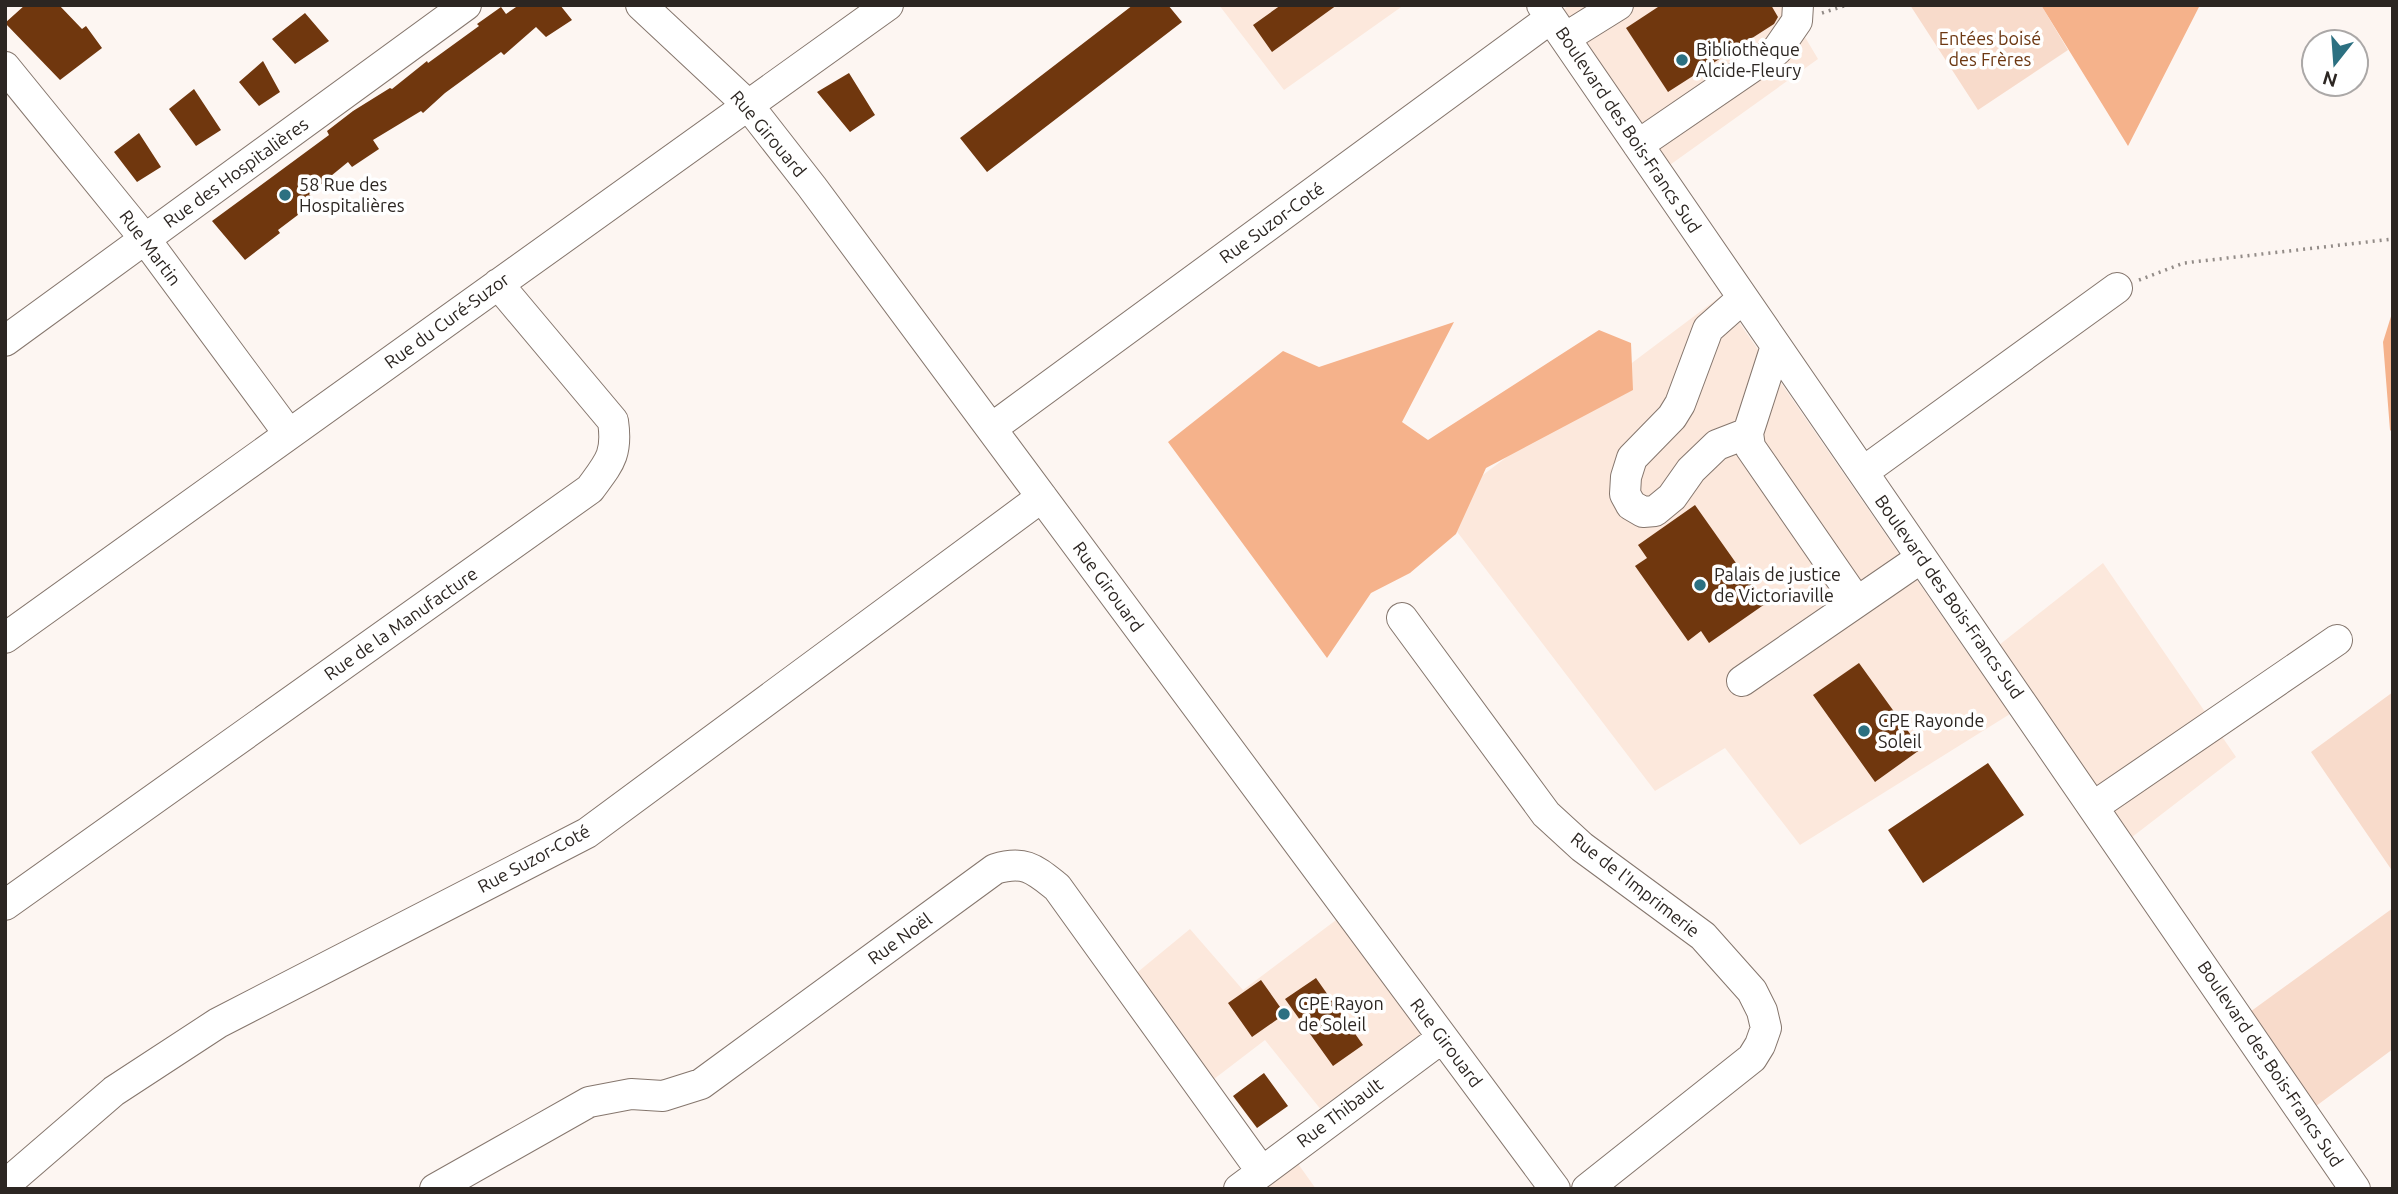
<svg xmlns="http://www.w3.org/2000/svg" width="2398" height="1194" font-family="Ubuntu,sans-serif">
  <style>
    .built { fill: #fce8dc }
    .green { fill: #f8dbcb }
    .forest { fill: #f5b28b }
    .building { fill: #70370e }
    .lines { fill: none; stroke-linecap: round; stroke-linejoin: round }
    .minor-casing { stroke: #85766d; stroke-width: 32 }
    .path { stroke: #938c88; stroke-width: 3.5; stroke-dasharray: 2 5; stroke-linecap: butt }
    .minor { stroke: #fff; stroke-width: 30 }
    .poi-dot { fill: #2c7081; stroke: #fff; stroke-width: 2.5 }
    .labels { text-anchor: middle; stroke-width: 7; stroke-linejoin: round; paint-order: stroke }
    .park-label { font-size: 18px; fill: #6d3813; stroke: #fff }
    .poi-label { font-size: 18px; fill: #2c2622; stroke: #fff; text-anchor: start }
    .street-label { font-size: 18px; fill: #2c2622; stroke: #fff }
  </style>
  <rect width="100%" height="100%" fill="#fdf6f2"/>
  <path class="built" d="M1219 5H1404L1284 90Z
    M1569 5H1786L1818 59 1667 167 1564 9Z
    M1721 296 1975 664 2103 563 2236 757 2110 854 2010 714 1800 845 1725 748 1655 791 1439 508Z
    M1348 911 1442 1038 1330 1121 1265 1040 1201 1089 1122 985 1190 929 1243 990Z
    M1289 1151 1316 1189H1239Z"/>
  <path class="green" d="M1910 5H2041L2068 50 1978 110Z
    M2393 692V872L2311 752Z
    M2393 908V1049L2308 1112 2243 1017Z"/>
  <path class="forest" d="M2041 5H2200L2128 146Z
    M2393 310V433L2390 430 2383 342Z
    M1454 322 1402 422 1428 440 1599 330 1631 343 1633 390 1486 468 1456 534 1410 573 1371 593 1327 658 1168 442 1283 351 1319 367Z"/>
  <path class="building" d="M25 5H59L82 29 86 26 102 48 60 80 5 23Z
    M519 5H560L572 20 546 37 536 27 504 55 501 52 445 93 423 113 421 111 373 140 379 149 352 167 348 162 309 194 315 202 278 230 280 233 245 260 212 221 329 135 327 131 353 111 390 88 392 89 427 61 428 63 479 26 477 24 501 7 506 14Z
    M1133 5H1168L1182 22 987 172 960 138Z
    M1281 5H1337L1272 52 1253 25Z
    M1661 5H1771L1778 17 1774 24 1668 92 1626 28Z
    M305 13 329 41 295 64 272 39Z
    M263 61 280 92 259 106 239 82Z
    M849 73 875 115 850 132 817 92Z
    M194 89 221 130 196 146 169 109Z
    M139 133 161 167 137 182 114 152Z
    M1695 505 1765 604 1709 643 1701 631 1688 641 1635 566 1647 558 1638 545Z
    M1859 663 1921 749 1875 782 1813 695Z
    M1988 763 2024 815 1923 883 1888 830Z
    M1316 978 1363 1045 1333 1066 1285 999Z
    M1261 980 1285 1014 1252 1037 1228 1003Z
    M1264 1073 1288 1106 1257 1128 1233 1096Z"/>
  <g class="lines">
    <g class="minor-casing">
      <path id="minor" d="M641 5 748 105 812 187 1555 1189
        M1542 5 2355 1189
        M1565 38 1618 5
        M5 67 145 239 289 434
        M1638 145 1777 50 1797 21 1798 5
        M1743 298 1708 329 1680 404 1672 417 1632 458 1626 477 1625 494 1631 505 1643 512 1655 511 1672 497 1691 470 1717 445 1748 433
        M5 341 466 5
        M1776 346 1748 433 1750 447 1857 602
        M992 428 1551 18
        M1863 472 2117 288
        M1402 618 1546 814 1582 847 1703 936 1752 991 1762 1011 1766 1028 1760 1045 1752 1058 1587 1189
        M5 638 888 5
        M1742 681 1921 558
        M2093 807 2337 640
        M5 905 590 489C609 463 618 455 613 421L498 284
        M5 1185 114 1091 218 1023 587 833 1042 497
        M435 1189 589 1102 631 1094 663 1096 701 1084 995 869C1025 860 1034 869 1057 887L1262 1172
        M1239 1189 1442 1038"/>
    </g>
    <path class="path" d="M1822 13 1847 5
      M2139 280 2184 263 2393 239"/>
    <use href="#minor" class="minor"/>
  </g>
  <g class="poi-dot">
    <circle cx="1682" cy="60" r="7"/>
    <circle cx="285" cy="195" r="7"/>
    <circle cx="1700" cy="585" r="7"/>
    <circle cx="1864" cy="731" r="7"/>
    <circle cx="1284" cy="1014" r="7"/>
  </g>
  <g class="labels">
    <g class="park-label">
      <text x="1990" y="45">Entées boisé<tspan x="1990" dy="21">des Frères</tspan></text>
    </g>
    <g class="poi-label">
      <text x="1696" y="56">Bibliothèque<tspan x="1696" dy="21">Alcide-Fleury</tspan></text>
      <text x="299" y="191">58 Rue des<tspan x="299" dy="21">Hospitalières</tspan></text>
      <text x="1714" y="581">Palais de justice<tspan x="1714" dy="21">de Victoriaville</tspan></text>
      <text x="1878" y="727">CPE Rayonde<tspan x="1878" dy="21">Soleil</tspan></text>
      <text x="1298" y="1010">CPE Rayon<tspan x="1298" dy="21">de Soleil</tspan></text>
    </g>
    <g class="street-label">
      <text transform="translate(1628 130) rotate(56)" y="6">Boulevard des Bois-Francs Sud</text>
      <text transform="translate(768 134) rotate(50)" y="6">Rue Girouard</text>
      <text transform="translate(236 173) rotate(-36)" y="6">Rue des Hospitalières</text>
      <text transform="translate(1272 223) rotate(-36)" y="6">Rue Suzor-Coté</text>
      <text transform="translate(150 248) rotate(53)" y="6">Rue Martin</text>
      <text transform="translate(447 321) rotate(-36)" y="6">Rue du Curé-Suzor</text>
      <text transform="translate(1108 587) rotate(54)" y="6">Rue Girouard</text>
      <text transform="translate(1949 597) rotate(55)" y="6">Boulevard des Bois-Francs Sud</text>
      <text transform="translate(401 624) rotate(-35)" y="6">Rue de la Manufacture</text>
      <text transform="translate(534 859) rotate(-28)" y="6">Rue Suzor-Coté</text>
      <text transform="translate(1635 885) rotate(38)" y="6">Rue de l'Imprimerie</text>
      <text transform="translate(900 939) rotate(-36)" y="6">Rue Noël</text>
      <text transform="translate(1446 1043) rotate(53)" y="6">Rue Girouard</text>
      <text transform="translate(2270 1064) rotate(56)" y="6">Boulevard des Bois-Francs Sud</text>
      <text transform="translate(1340 1113) rotate(-37)" y="6">Rue Thibault</text>
    </g>
  </g>
  <rect width="2398" height="1194" fill="none" stroke="#2c2622" stroke-width="14"/>
  <g transform="translate(2335 63) rotate(197)"><circle r="33" fill="#ffffff" stroke="#aba8a7" stroke-width="2"/>
  <path d="M0-5L12 26L0 18L-12 26Z" fill="#2c7081"/>
  <text y="-10" font-size="19" font-weight="bold" text-anchor="middle" fill="#2c2622">N</text>
  </g>
</svg>
